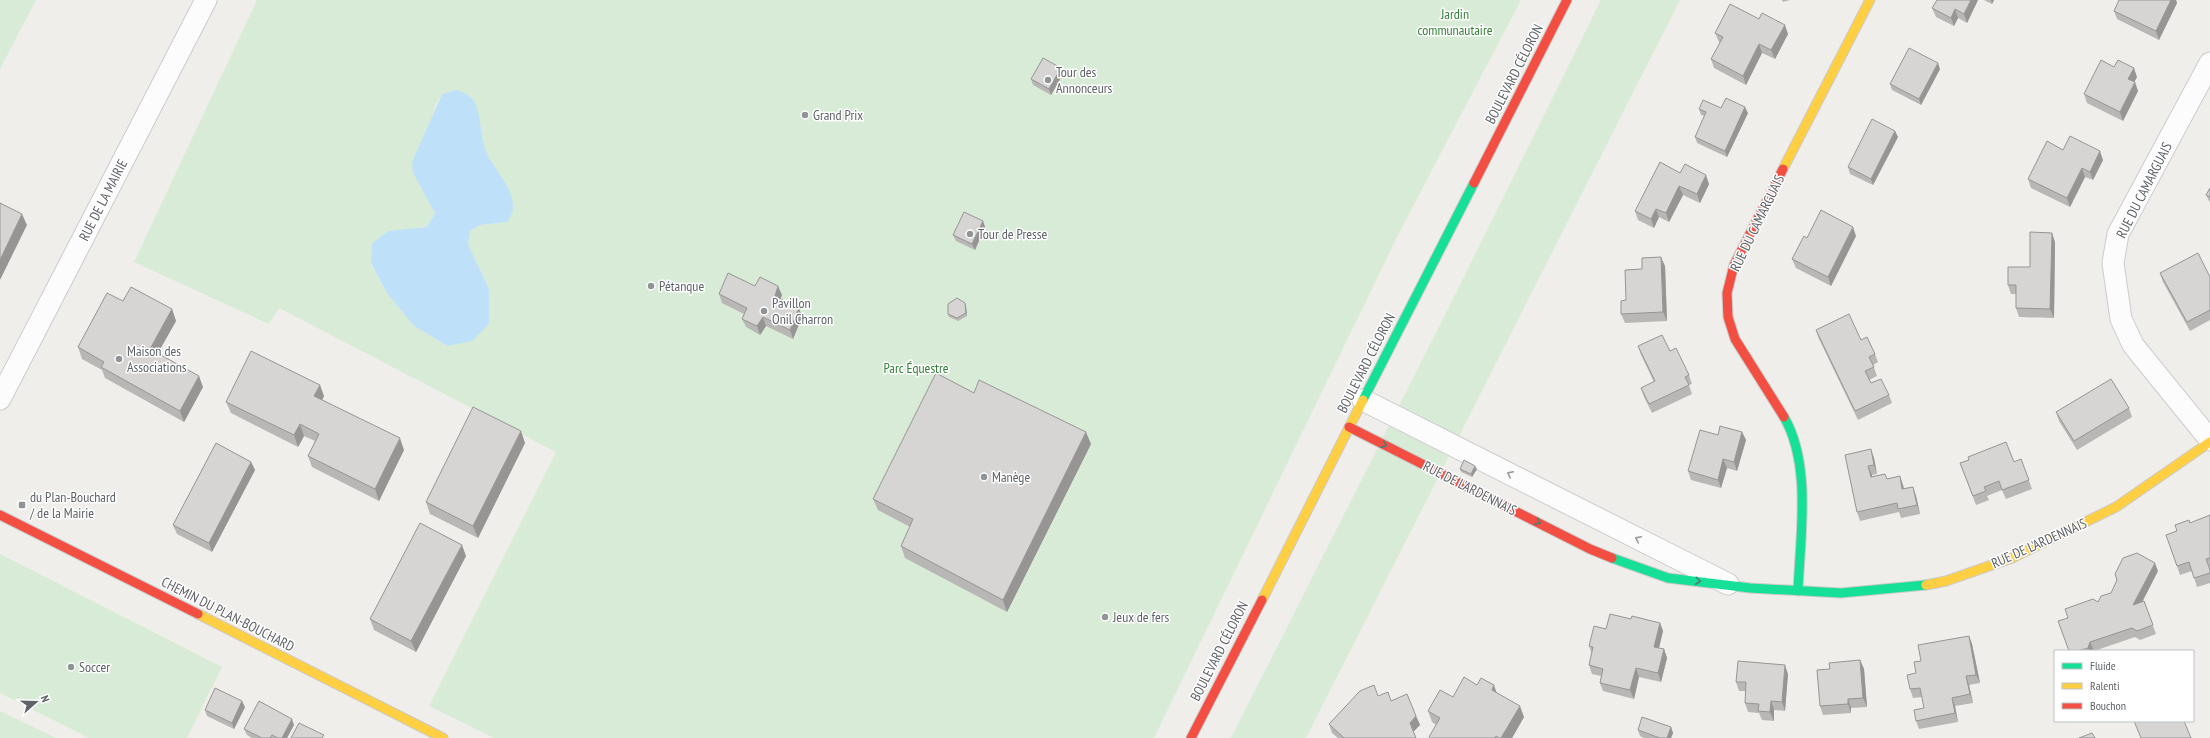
<svg xmlns="http://www.w3.org/2000/svg" width="2210" height="738" font-family="'PT Sans Narrow',sans-serif">
  <style>
    .green { fill: #d8ebd6; fill-rule: evenodd }
    .water { fill: #bfe0f9 }
    .lines { fill: none; stroke-linecap: round; stroke-linejoin: round }
    .street-casing { stroke: #cbcccc; stroke-width: 23 }
    .fast-casing { stroke: #cacacb; stroke-width: 11 }
    .slow-casing { stroke: #cacacb; stroke-width: 11 }
    .jam-casing { stroke: #cacacb; stroke-width: 11 }
    .street { stroke: #fdfcfc; stroke-width: 21 }
    .fast { stroke: #16e098; stroke-width: 9 }
    .slow { stroke: #ffcf43; stroke-width: 9 }
    .jam { stroke: #f24e42; stroke-width: 9 }
    .wall { fill: #b8b7b5 }
    .shaded-wall { fill: #969594 }
    .building { fill: #d6d5d3; stroke: #969594 }
    .oneway { stroke: #507c72 }
    .oneway2 { stroke: #96999c }
    .poi-dot { fill: #919496; stroke: #fff; stroke-width: 1.5 }
    .labels { text-anchor: middle; stroke-width: 3; stroke-linejoin: round; paint-order: stroke }
    .park-label { font-size: 14px; fill: #348238; stroke: #fff }
    .poi-label { font-size: 14px; fill: #5f6368; stroke: #fff; text-anchor: start }
    .street-label { font-size: 14px; fill: #5f6368; stroke: #fff }
  </style>
  <rect width="100%" height="100%" fill="#efeeea"/>
  <path class="green" d="M0 0H36L0 69Z
    M257 0H1521L1398 235 1154 738H494L429 706 556 452 279 308 269 324 134 262ZM456 90 479 118 480 134 485 150 510 193 507 222 480 225 470 231 468 244 489 289V324L447 346 413 325 387 293 371 264 372 243 388 231 427 227 435 212 413 173 436 104 442 94Z
    M1601 0H1680L1306 738H1231L1450 305Z
    M0 554 222 667 187 738H89L0 693Z
    M0 711 56 738H0Z"/>
  <path class="water" d="M456 90C462 92 471 95 474 101 481 112 480 134 485 148 491 166 508 181 512 199 515 208 512 215 507 222L480 225 470 231 468 244 489 289V324L472 341 447 346 413 325 387 293 371 263 372 243 388 231 427 227 435 213 413 173 412 162 442 94Z"/>
  <g class="lines">
    <g class="street-casing">
      <path id="street" d="M2210 63 2118 234 2113 263 2121 319 2133 345 2210 440
        M0 399 206 0
        M1363 400 1728 584"/>
    </g>
    <g class="fast-casing">
      <path id="fast" d="M1363 400 1474 183
        M1784 417C1812 465 1800 538 1798 591
        M1612 558 1668 578 1750 588 1841 593 1926 585"/>
    </g>
    <g class="slow-casing">
      <path id="slow" d="M1783 169 1870 0
        M1926 585 1946 581 2012 558 2116 507 2210 442
        M1262 600 1363 400
        M198 614 443 738"/>
    </g>
    <g class="jam-casing">
      <path id="jam" d="M1783 169 1734 265 1727 293 1728 317 1735 339 1784 417
        M1474 183 1567 0
        M1349 427 1590 549 1612 558
        M0 515 198 614
        M1191 738 1262 600"/>
    </g>
    <use href="#street" class="street"/>
    <use href="#fast" class="fast"/>
    <use href="#slow" class="slow"/>
    <use href="#jam" class="jam"/>
  </g>
  <path class="wall" d="M1782 0H1790L1783 2Z
    M1978 0 1967 23 1958 18 1954 26 1936 17 1932 8Z
    M1984 0H1994L1992 4Z
    M2119 0H2176L2177 3 2159 40 2117 19 2114 11Z
    M1759 19 1788 34 1775 59 1762 53 1746 85 1714 68 1711 59 1720 43 1719 42 1715 33Z
    M2114 67 2137 77 2134 82 2138 91 2123 121 2087 103 2084 94Z
    M1940 69 1921 105 1892 90 1890 84Z
    M1063 74 1051 95 1033 85 1031 79Z
    M1699 109 1748 113 1727 157 1697 143 1695 137 1705 116 1701 115Z
    M1895 131 1898 137 1873 185 1850 174 1848 167Z
    M2063 150 2103 160 2093 180 2085 177 2070 207 2031 188 2028 179Z
    M1680 173 1709 184 1700 203 1683 195 1669 222 1659 217 1654 228 1638 220 1635 211Z
    M2210 188V202L2209 201 2206 195Z
    M983 221 985 227 975 250 956 241 953 235Z
    M1856 236 1831 286 1796 268 1792 259 1807 238Z
    M2055 242 2054 318 2019 317 2016 308V294H2011L2008 285 2030 267Z
    M1665 266 1667 321 1625 323 1621 314 1626 300 1642 269Z
    M2160 273 2210 277V320L2190 331 2163 282Z
    M755 286 782 295 780 299 802 317 793 339 766 326 760 335 746 327 742 319 744 314 722 303 719 294Z
    M123 301 172 309 176 321 158 353 203 387 184 422 105 378 102 370 82 359 78 347Z
    M966 306 967 316 958 321 949 317 948 314Z
    M1816 330 1861 340 1875 354 1878 362 1873 365 1877 376 1869 380 1871 383 1889 395 1892 403 1858 420 1819 339Z
    M1638 346 1670 351 1689 375 1692 384 1689 385 1692 394 1652 413 1644 397 1641 388 1654 382 1641 355Z
    M974 393 1091 444 1007 612 905 558 901 546 910 527 878 510 873 499Z
    M324 396 322 400 404 450 379 501 312 467 308 456 315 441 304 436 298 447 231 413 226 402Z
    M2129 408 2132 417 2077 450 2059 421 2056 412Z
    M1742 432 1746 440 1737 471 1727 468 1721 488 1691 480 1688 471 1718 435Z
    M525 443 478 538 430 514 426 502Z
    M1845 455 1874 458 1877 474 1872 475V476L1887 479 1900 476 1904 489 1913 487 1916 496 1920 514 1901 518 1899 512 1860 521 1857 512Z
    M2021 459 2032 489 2006 499 2002 490 1987 496 1989 500 1976 505 1960 463 2014 462Z
    M251 462 255 470 212 552 177 534 173 525Z
    M1460 469H1477L1472 477 1461 472Z
    M2210 515V568H2209L2210 570V583L2197 587 2192 571 2180 575 2166 535 2177 531 2190 523Z
    M466 556 416 652 374 630 370 619Z
    M2158 571 2142 602 2144 601 2156 634 2140 640 2135 637 2094 651H2069L2068 618 2098 602 2111 593Z
    M1631 619 1660 623 1663 631 1659 648 1664 649 1667 658 1661 682 1639 677 1634 699 1603 691 1600 683 1601 676 1592 674 1589 665 1592 654 1589 646 1606 629Z
    M1969 636 1972 644 1980 683 1969 685 1973 703 1955 706 1958 722 1919 729 1916 721 1924 708 1922 697 1913 698 1910 689 1916 673 1921 661Z
    M1860 660 1864 669 1867 707 1851 708V713L1823 715 1820 706 1830 669Z
    M1788 674 1785 711 1774 710V721L1762 720 1759 713 1748 712 1745 703 1746 691H1739L1736 682Z
    M1477 685 1497 693 1524 717 1512 738H1429L1436 725 1432 722 1428 711 1453 697Z
    M1378 696 1416 716 1420 725 1413 732 1416 738H1338L1332 733 1329 724Z
    M245 707 234 729 207 716 205 710Z
    M294 725 287 738H252L247 735 244 729Z
    M1671 727 1673 733 1671 738H1644L1640 736 1638 730Z"/>
  <path class="shaded-wall" d="M1971 0H1978L1967 23 1964 14Z
    M1991 0H1994L1992 4Z
    M2171 0H2176L2177 3 2159 40 2156 31Z
    M1955 9 1958 18 1954 26 1951 18Z
    M1785 25 1788 34 1775 59 1771 50Z
    M1759 44 1762 53 1746 85 1743 76Z
    M1938 63 1940 69 1921 105 1919 99Z
    M1061 68 1063 74 1051 95 1049 89Z
    M2134 68 2137 77 2131 88 2128 79Z
    M2135 82 2138 91 2123 121 2120 112Z
    M1745 107 1748 113 1727 157 1725 151Z
    M1895 131 1898 137 1873 185 1871 179Z
    M2100 151 2103 160 2093 180 2090 172Z
    M2082 168 2085 177 2070 207 2067 198Z
    M1706 175 1709 184 1700 203 1697 194Z
    M1679 186 1683 195 1669 222 1666 213Z
    M1656 209 1659 217 1654 228 1651 219Z
    M22 214 27 225 0 280V260Z
    M983 221 985 227 975 250 972 244Z
    M1853 227 1856 236 1831 286 1828 277Z
    M2052 233 2055 242 2054 318 2050 309Z
    M1661 257 1665 266 1667 321 1663 312Z
    M778 286 782 295 778 305 775 296Z
    M965 303 966 306 967 316 966 313Z
    M799 308 802 317 793 339 790 330Z
    M172 309 176 321 154 360 150 349Z
    M763 317 766 326 760 335 757 326Z
    M199 376 203 387 184 422 180 411Z
    M320 385 324 396 318 408 314 396Z
    M300 424 304 436 298 447 294 435Z
    M521 431 525 443 478 538 473 526Z
    M1086 432 1091 444 1007 612 1003 600Z
    M1742 432 1746 440 1737 471 1734 462Z
    M400 438 404 450 379 501 375 489Z
    M1871 449 1874 458 1877 474 1874 465Z
    M1723 459 1727 468 1721 488 1718 480Z
    M251 462 255 470 212 552 209 543Z
    M1475 466 1477 469 1472 477 1471 474Z
    M1868 466 1872 475 1874 485 1871 477Z
    M1900 476 1903 485 1906 498 1902 489Z
    M1913 487 1916 496 1920 514 1917 505Z
    M462 545 466 556 416 652 411 641Z
    M2155 563 2158 571 2136 614 2133 605Z
    M1660 623 1663 631 1657 656 1654 647Z
    M1969 636 1972 644 1980 683 1976 675Z
    M2090 642 2094 651H2089L2088 648Z
    M1664 649 1667 658 1661 682 1658 673Z
    M1860 660 1864 669 1867 707 1863 698Z
    M1785 665 1788 674 1785 711 1782 702Z
    M1636 668 1639 677 1634 699 1630 690Z
    M1966 676 1969 685 1973 703 1970 694Z
    M1494 685 1498 697 1492 690Z
    M1952 698 1955 706 1958 722 1955 713Z
    M1848 699 1851 708V713L1848 704Z
    M242 701 245 707 234 729 232 723Z
    M1771 701 1774 710V721L1770 712Z
    M1520 706 1524 717 1512 738H1501Z
    M1416 716 1420 725 1413 732 1410 723Z
    M292 719 294 725 287 738H282Z
    M1671 727 1673 733 1671 738H1667Z"/>
  <path class="building" d="M1937 0H1971L1964 14 1955 9 1951 18 1932 8Z
    M2119 0H2171L2156 31 2114 11Z
    M1730 4 1759 19 1762 13 1785 25 1771 50 1759 44 1743 76 1711 59 1723 37 1715 33Z
    M1909 48 1938 63 1919 99 1890 84Z
    M1043 58 1061 68 1049 89 1031 79Z
    M2101 60 2114 67 2118 60 2134 68 2128 79 2135 82 2120 112 2084 94Z
    M1726 98 1745 107 1725 151 1695 137 1706 112 1699 109 1703 100 1721 108Z
    M1872 119 1895 131 1871 179 1848 167Z
    M2070 136 2100 151 2090 172 2082 168 2067 198 2028 179 2047 141 2063 150Z
    M1660 162 1680 173 1685 164 1706 175 1697 194 1679 186 1666 213 1656 209 1651 219 1635 211Z
    M2210 188V197L2206 195Z
    M0 203 22 214 0 260Z
    M1821 210 1853 227 1828 277 1792 259 1804 236 1807 238Z
    M964 212 983 221 972 244 953 235Z
    M2030 232 2052 233 2050 309 2016 308V285H2008V267H2030Z
    M2198 253 2210 277V310L2187 322 2160 273Z
    M1661 257 1663 312 1621 314V301L1626 300 1625 270 1642 269V258Z
    M728 273 755 286 760 277 778 286 775 296 799 308 790 330 763 317 757 326 742 319 747 308 719 294Z
    M131 287 172 309 150 349 199 376 180 411 101 367 104 362 78 347 107 293 123 301Z
    M957 298 965 303 966 313 957 318 948 314V304Z
    M1849 314 1861 340 1867 337 1875 354 1869 357 1874 367 1865 371 1871 383 1881 379 1889 395 1855 411 1816 330Z
    M1662 335 1670 351 1676 348 1689 375 1685 377 1689 385 1649 404 1641 388 1655 381 1638 346Z
    M251 351 320 385 314 396 400 438 375 489 308 456 319 434 300 424 294 435 226 402Z
    M936 373 974 393 979 380 1086 432 1003 600 901 546 913 519 873 499Z
    M2111 379 2129 408 2074 441 2056 412Z
    M473 407 521 431 473 526 426 502Z
    M1720 426 1742 432 1734 462 1723 459 1718 480 1688 471 1700 430 1718 435Z
    M2006 442 2014 462 2021 459 2029 480 2002 490 1999 481 1984 487 1986 491 1973 496 1960 463 1969 460 1968 457Z
    M216 443 251 462 209 543 173 525Z
    M1871 449 1874 465 1868 466 1871 477 1885 474 1887 479 1900 476 1902 489 1913 487 1917 505 1898 509 1897 503 1857 512 1845 455Z
    M1464 460 1475 466 1471 474 1460 469Z
    M2210 515V558L2206 559 2210 570V573L2194 578 2189 562 2177 566 2166 535 2177 531 2175 525 2189 520 2190 523Z
    M420 523 462 545 411 641 370 619Z
    M2137 553 2155 563 2133 605 2144 601 2153 625 2137 631 2132 628 2090 642 2088 648 2078 651H2069L2058 621 2068 618 2065 609 2093 599 2098 602 2101 596 2111 593 2117 580 2115 574 2123 558Z
    M1610 614 1631 619 1632 616 1660 623 1654 647 1664 649 1658 673 1636 668 1630 690 1600 683 1603 669 1589 665 1593 647 1589 646 1594 626 1606 629Z
    M1969 636 1976 675 1966 676 1970 694 1952 698 1955 713 1916 721 1914 710 1924 708 1920 688 1910 689 1907 675 1916 673 1914 662 1921 661 1918 645Z
    M1860 660 1863 698 1848 699V704L1820 706 1817 670 1830 669 1829 663Z
    M1738 661 1785 665 1782 702 1771 701 1770 712 1758 711 1759 704 1745 703 1746 682H1736Z
    M1464 677 1477 685 1481 678 1494 685 1492 690 1520 706 1501 738H1499L1496 736 1495 738H1430L1429 737 1440 718 1428 711 1440 690 1453 697Z
    M1374 685 1378 696 1388 692 1391 701 1407 694 1416 716 1410 723 1416 738H1344L1329 724 1360 691Z
    M215 688 242 701 232 723 205 710Z
    M259 701 292 719 282 738H278L272 735 270 738H262L244 729Z
    M1642 717 1671 727 1667 738H1660L1638 730Z
    M2134 721H2184L2191 738H2141Z
    M299 723 324 735 322 738H291Z
    M2092 733 2095 738H2079Z"/>
  <defs><path id="oneway-chevron" d="M-2-3.5L2.5 0L-2 3.5" fill="none" stroke-width="1.6" stroke-linecap="round" stroke-linejoin="round"/></defs>
  <g class="oneway">
    <use href="#oneway-chevron" transform="translate(1384 445) rotate(27)"/>
    <use href="#oneway-chevron" transform="translate(1538 522) rotate(27)"/>
    <use href="#oneway-chevron" transform="translate(1698 581) rotate(6)"/>
  </g>
  <g class="oneway2">
    <use href="#oneway-chevron" transform="translate(1510 474) rotate(-153)"/>
    <use href="#oneway-chevron" transform="translate(1638 539) rotate(-154)"/>
  </g>
  <g class="poi-dot">
    <circle cx="1048" cy="80" r="4"/>
    <circle cx="805" cy="115" r="4"/>
    <circle cx="970" cy="234" r="4"/>
    <circle cx="651" cy="286" r="4"/>
    <circle cx="764" cy="311" r="4"/>
    <circle cx="119" cy="359" r="4"/>
    <circle cx="984" cy="477" r="4"/>
    <rect x="18" y="501" width="8" height="8" rx="2"/>
    <circle cx="1105" cy="617" r="4"/>
    <circle cx="71" cy="667" r="4"/>
  </g>
  <g class="labels">
    <g class="park-label">
      <text x="1455" y="19">Jardin<tspan x="1455" dy="16">communautaire</tspan></text>
      <text x="916" y="373">Parc Équestre</text>
    </g>
    <g class="poi-label">
      <text x="1056" y="77">Tour des<tspan x="1056" dy="16">Annonceurs</tspan></text>
      <text x="813" y="120">Grand Prix</text>
      <text x="978" y="239">Tour de Presse</text>
      <text x="659" y="291">Pétanque</text>
      <text x="772" y="308">Pavillon<tspan x="772" dy="16">Onil Charron</tspan></text>
      <text x="127" y="356">Maison des<tspan x="127" dy="16">Associations</tspan></text>
      <text x="992" y="482">Manège</text>
      <text x="30" y="502">du Plan-Bouchard<tspan x="30" dy="16">/ de la Mairie</tspan></text>
      <text x="1113" y="622">Jeux de fers</text>
      <text x="79" y="672">Soccer</text>
    </g>
    <g class="street-label">
      <text transform="translate(1514 74) rotate(-63)" y="5">BOULEVARD CÉLORON</text>
      <text transform="translate(2144 190) rotate(-63)" y="5">RUE DU CAMARGUAIS</text>
      <text transform="translate(103 200) rotate(-63)" y="5">RUE DE LA MAIRIE</text>
      <text transform="translate(1757 223) rotate(-64)" y="5">RUE DU CAMARGUAIS</text>
      <text transform="translate(1366 363) rotate(-63)" y="5">BOULEVARD CÉLORON</text>
      <text transform="translate(1470 488) rotate(27)" y="5">RUE DE L'ARDENNAIS</text>
      <text transform="translate(2039 543) rotate(-24)" y="5">RUE DE L'ARDENNAIS</text>
      <text transform="translate(228 614) rotate(27)" y="5">CHEMIN DU PLAN-BOUCHARD</text>
      <text transform="translate(1219 651) rotate(-63)" y="5">BOULEVARD CÉLORON</text>
    </g>
  </g>
  <rect x="2054" y="650" width="140" height="72" fill="#ffffff" stroke="#bfc1c3"/>
  <rect x="2062" y="663" width="20" height="6" fill="#16e098" stroke="#bfc1c3"/>
  <text x="2090" y="670" font-size="12" fill="#5f6368">Fluide</text>
  <rect x="2062" y="683" width="20" height="6" fill="#ffcf43" stroke="#bfc1c3"/>
  <text x="2090" y="690" font-size="12" fill="#5f6368">Ralenti</text>
  <rect x="2062" y="703" width="20" height="6" fill="#f24e42" stroke="#bfc1c3"/>
  <text x="2090" y="710" font-size="12" fill="#5f6368">Bouchon</text>
  <g transform="translate(36 702) rotate(70)" stroke="#ffffff" stroke-width="3" paint-order="stroke">
  <path d="M0-3L7 15L0 10L-7 15Z" fill="#5f6368"/>
  <text y="-6" font-size="11" font-weight="bold" text-anchor="middle" fill="#5f6368">N</text>
  </g>
</svg>
